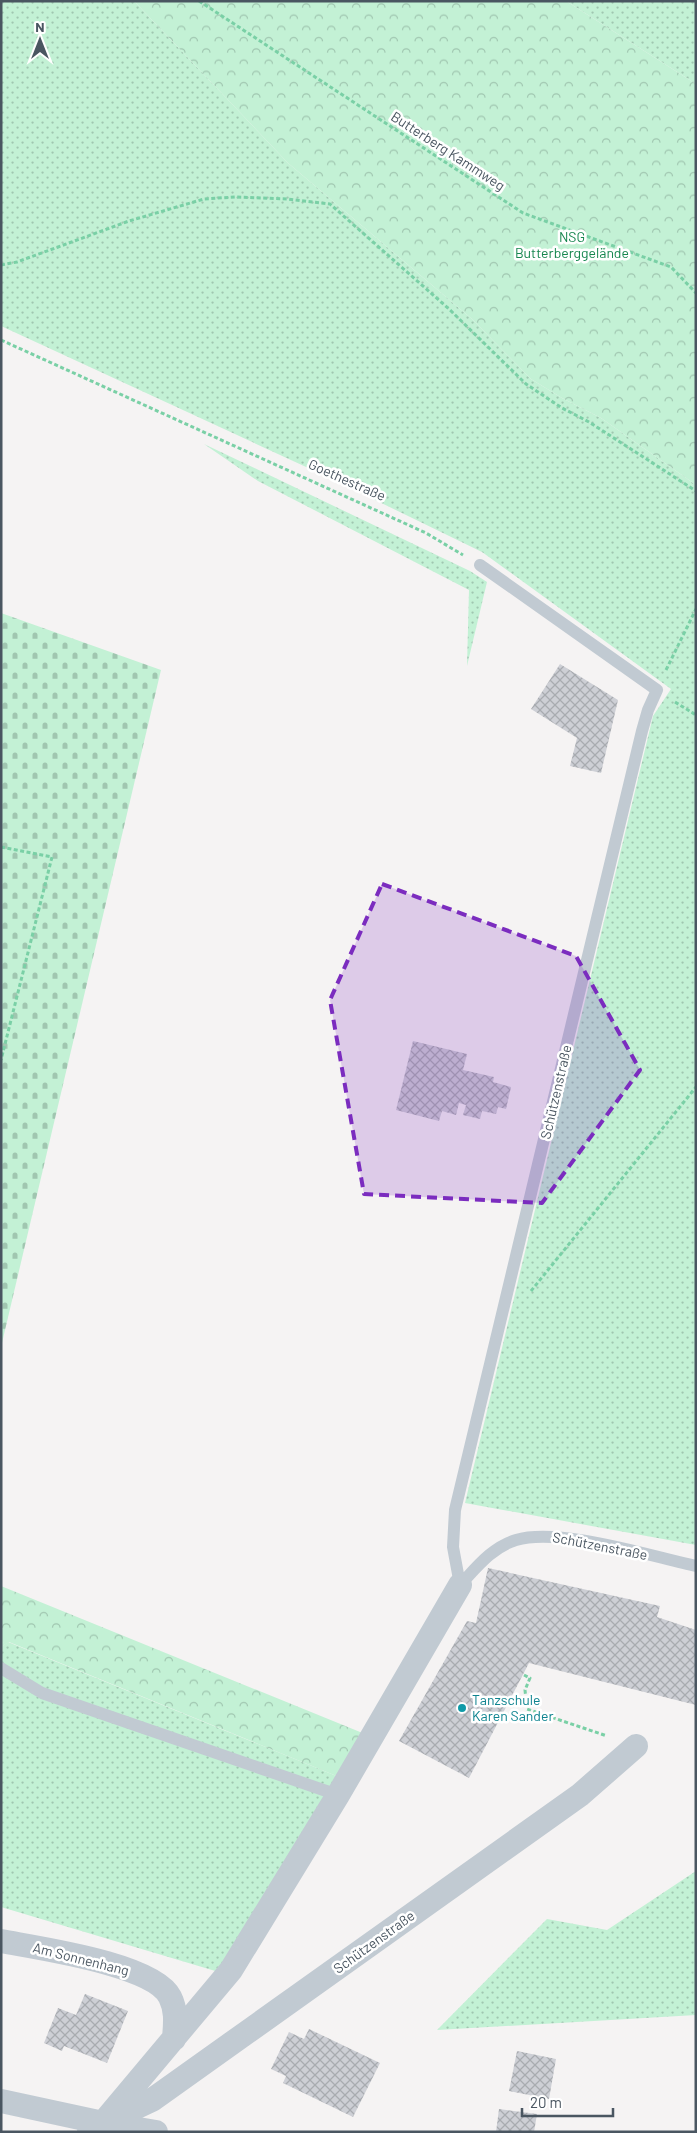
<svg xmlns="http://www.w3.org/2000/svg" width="697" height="2133" font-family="Barlow,sans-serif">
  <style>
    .grass { fill: url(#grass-dots) }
    .forest { fill: url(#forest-crowns) }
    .cemetery { fill: url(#cemetery-stones) }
    .building { fill: url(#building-cross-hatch) }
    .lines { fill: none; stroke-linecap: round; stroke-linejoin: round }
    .path { stroke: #7ad0a6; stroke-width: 3; stroke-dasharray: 4 2.5; stroke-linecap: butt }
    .service { stroke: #c1cad2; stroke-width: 12 }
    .minor { stroke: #c1cad2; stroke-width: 24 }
    .marked { fill: #7b2cbf; fill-opacity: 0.2; stroke: #7b2cbf; stroke-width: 4; stroke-dasharray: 10 6; stroke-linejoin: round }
    .culture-dot { fill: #0f9aa8; stroke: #fff; stroke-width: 2 }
    .labels { text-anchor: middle; stroke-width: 5; stroke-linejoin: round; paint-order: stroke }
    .street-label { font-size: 14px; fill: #4a5661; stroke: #fff }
    .park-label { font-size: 14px; fill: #17864f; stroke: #fff }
    .culture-label { font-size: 14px; fill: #0d838f; stroke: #fff; text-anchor: start }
  </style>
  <defs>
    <pattern id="grass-dots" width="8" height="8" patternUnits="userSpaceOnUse" patternTransform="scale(1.25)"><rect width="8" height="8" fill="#c3f1d5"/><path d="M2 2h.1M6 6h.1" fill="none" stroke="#a0c6b0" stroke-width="1.8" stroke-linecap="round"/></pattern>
    <pattern id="forest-crowns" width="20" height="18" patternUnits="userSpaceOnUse" patternTransform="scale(1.25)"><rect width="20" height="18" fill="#c3f1d5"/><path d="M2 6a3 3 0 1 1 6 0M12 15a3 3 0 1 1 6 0" fill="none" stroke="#a0c6b0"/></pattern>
    <pattern id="cemetery-stones" width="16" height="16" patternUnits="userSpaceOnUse" patternTransform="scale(1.25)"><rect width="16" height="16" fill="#c3f1d5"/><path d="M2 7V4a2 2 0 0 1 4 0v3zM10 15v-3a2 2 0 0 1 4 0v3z" fill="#a0c6b0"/></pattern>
    <pattern id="building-cross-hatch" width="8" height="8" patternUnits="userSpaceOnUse" patternTransform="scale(1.25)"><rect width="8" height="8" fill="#cdcfd5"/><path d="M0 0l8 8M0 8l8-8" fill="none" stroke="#a8abb0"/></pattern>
  </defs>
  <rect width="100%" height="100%" fill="#f5f3f3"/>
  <path class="grass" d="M1 1H134L288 163 472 319 531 379 562 398 601 418 696 485V1545L465 1503 653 716 671 689 482 552 330 478 1 326Z
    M566 1H696V84Z
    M204 444 470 571 487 582 467 666 469 590 258 481Z
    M8 1642 339 1777 222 1973 1 1907V1647Z
    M696 1871V2015L437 2030 547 1919 607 1930Z"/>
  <path class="forest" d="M134 1H566L696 84V485L601 418 562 398 531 379 472 319 288 163Z
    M1 1586 365 1734 339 1777 9 1642 1 1647Z"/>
  <path class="cemetery" d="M1 613 161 670 1 1347Z"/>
  <path class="building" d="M560 664 618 700 601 773 570 766 577 738 531 709Z
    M413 1041 467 1054 463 1070 494 1077 493 1082 511 1087 506 1109 498 1107 496 1114 482 1111 480 1119 463 1115 466 1105 459 1103 456 1115 442 1111 439 1121 396 1110Z
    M488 1568 660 1606 657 1617 696 1630V1705L529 1663 469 1778 399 1741 467 1621 476 1623Z
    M85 1994 128 2011 107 2063 64 2046 62 2051 44 2043 58 2008 76 2015Z
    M309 2029 380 2063 353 2117 283 2083 286 2076 271 2069 289 2032 304 2039Z
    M517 2051 556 2059 549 2099 509 2091Z
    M499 2109 537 2114 534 2132H496Z"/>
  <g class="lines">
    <path class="path" d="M199 1 523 213 671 267 696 293
      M1 265 17 262 129 221 204 199 235 197 287 199 330 204 449 309 526 384 562 408 589 422 696 491
      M1 340 426 533 463 555
      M666 670 696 609
      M675 702 696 715
      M1 847 52 857 1 1060
      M531 1291 696 1087
      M524 1675 530 1678 525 1690 527 1709 607 1736"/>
    <path class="service" d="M460 1585 453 1547 455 1510 642 731 648 710 657 690 480 565
      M460 1585C476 1568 492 1547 516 1540 559 1527 650 1556 696 1566
      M1 1668 42 1693 338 1795"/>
    <path class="minor" d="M1 1941C37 1948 154 1964 170 1997 177 2011 175 2024 174 2039
      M1 2101 103 2123 156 2132
      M107 2118 231 1970 338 1795 460 1585
      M89 2132 103 2123 152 2100 580 1795 636 1746"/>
  </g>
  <path class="marked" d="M382 884 576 956 640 1070 542 1203 364 1194 330 1000Z"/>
  <circle class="culture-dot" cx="462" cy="1708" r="5"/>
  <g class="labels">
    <g class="street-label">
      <text transform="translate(448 151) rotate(33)" y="5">Butterberg Kammweg</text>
      <text transform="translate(347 480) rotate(24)" y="5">Goethestraße</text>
      <text transform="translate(556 1092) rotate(-77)" y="5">Schützenstraße</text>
      <text transform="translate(600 1546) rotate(11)" y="5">Schützenstraße</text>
      <text transform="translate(374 1942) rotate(-36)" y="5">Schützenstraße</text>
      <text transform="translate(81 1959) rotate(14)" y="5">Am Sonnenhang</text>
    </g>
    <g class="park-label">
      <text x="572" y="242">NSG<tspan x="572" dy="16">Butterberggelände</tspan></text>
    </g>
    <g class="culture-label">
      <text x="472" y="1705">Tanzschule<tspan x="472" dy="16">Karen Sander</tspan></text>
    </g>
  </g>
  <rect width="697" height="2133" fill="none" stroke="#4a5661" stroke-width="5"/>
  <g transform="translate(40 40)" stroke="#ffffff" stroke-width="4" paint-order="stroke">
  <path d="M0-4L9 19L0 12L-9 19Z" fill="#4a5661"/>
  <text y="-8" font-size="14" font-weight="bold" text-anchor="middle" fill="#4a5661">N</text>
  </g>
  <path d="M522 2108v8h91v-8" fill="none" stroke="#4a5661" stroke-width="2.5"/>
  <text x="530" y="2108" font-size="15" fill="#4a5661" stroke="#ffffff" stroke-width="4" paint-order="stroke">20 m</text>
</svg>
